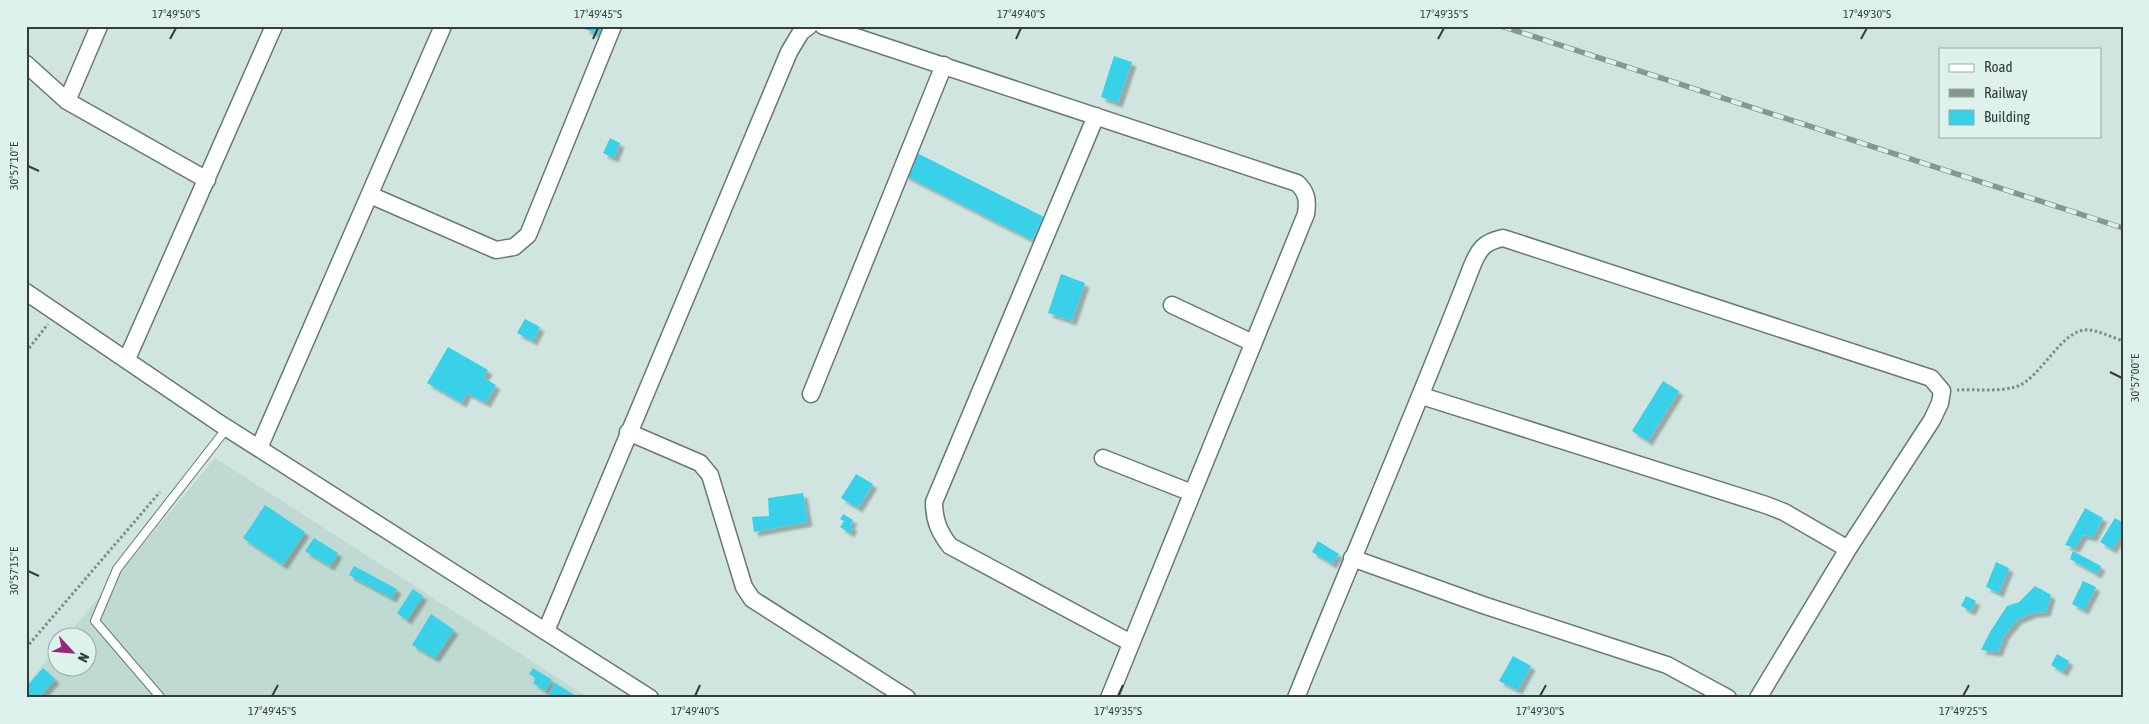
<svg xmlns="http://www.w3.org/2000/svg" width="2149" height="724" font-family="'Asap Condensed',sans-serif">
  <style>
    .built { fill: #bedad3 }
    .building { fill: #37d1e9; filter: url(#shadow) }
    .lines { fill: none; stroke-linecap: round; stroke-linejoin: round }
    .service-casing { stroke: #677975; stroke-width: 10 }
    .minor-casing { stroke: #677975; stroke-width: 19 }
    .path { stroke: #7f8c89; stroke-width: 3; stroke-dasharray: 2.5 2.5; stroke-linecap: butt }
    .service { stroke: #fff; stroke-width: 8 }
    .minor { stroke: #fff; stroke-width: 16 }
    .rail-casing { stroke: #879692; stroke-width: 5.5 }
    .rail { stroke: #def2ed; stroke-width: 4; stroke-dasharray: 11; stroke-linecap: butt }
    .ticks { fill: none; stroke: #353d3b; stroke-width: 2 }
    .neatline { fill: none; stroke: #353d3b; stroke-width: 2 }
    .ticks-label { font-size: 12px; text-anchor: middle; fill: #353d3b }
  </style>
  <defs>
    <filter id="shadow"><feDropShadow dx="4.5" dy="4.5" stdDeviation="1" flood-color="#0004"/></filter>
  </defs>
  <rect width="100%" height="100%" fill="#d1e5e0"/>
  <path class="built" d="M215 458 589 698H26V685L57 648 58 666H88V636H67Z"/>
  <path class="building" d="M586 26H606L602 36 585 29Z
    M1114 56 1132 62 1118 103 1101 97Z
    M610 138 620 143 614 158 603 153Z
    M915 152 1044 217 1032 240 904 175Z
    M1061 274 1085 283 1072 321 1048 313Z
    M525 319 540 327 533 341 517 333Z
    M448 347 488 370 484 378 496 385 486 403 467 393 462 403 427 383Z
    M1663 381 1679 391 1648 441 1632 431Z
    M856 474 873 484 858 508 841 498Z
    M803 493 808 522 754 532 752 517 769 516 768 498Z
    M265 505 305 532 283 565 243 538Z
    M2085 508 2103 518 2093 537 2083 535 2075 548 2065 545Z
    M843 514 853 520 850 525 853 527 850 533 840 527 844 521 840 519Z
    M2115 518 2123 523V533L2112 549 2100 542Z
    M314 538 338 553 330 566 305 551Z
    M1318 541 1339 554 1332 564 1312 552Z
    M2073 551 2101 566 2097 574 2070 559Z
    M1996 562 2009 568 1999 593 1986 587Z
    M354 566 397 589 392 598 349 575Z
    M2083 581 2096 587 2084 610 2072 604Z
    M2035 586 2051 595 2046 612 2033 613 2018 619 2005 634 1998 652 1981 650 1990 632 2007 606 2019 602Z
    M413 589 423 596 407 620 397 613Z
    M1966 596 1976 601 1971 611 1961 606Z
    M431 614 454 630 435 658 412 645Z
    M2057 654 2069 661 2063 672 2051 665Z
    M1513 656 1531 666 1518 690 1499 681Z
    M43 668 55 679 39 698H26V687Z
    M533 668 552 680 545 691 533 683 536 678 529 674Z
    M555 683 579 698H547Z"/>
  <g class="lines">
    <g class="service-casing">
      <path id="service" d="M161 698 95 621 117 569 227 428"/>
    </g>
    <g class="minor-casing">
      <path id="minor" d="M823 26 1297 183C1307 192 1308 201 1306 214L1109 698
        M26 64 67 101 207 180
        M67 101 99 26
        M1096 116 934 502C934 520 939 532 950 546L1131 643
        M370 195 496 250 514 247 528 235 613 26
        M26 292 219 423 650 698
        M1172 305 1253 343
        M127 359 274 26
        M811 394 944 65
        M1422 396 1766 505 1784 512 1848 549
        M628 432 700 463 710 475 744 587 752 599 907 698
        M259 448 443 26
        M1103 458 1192 493
        M1352 558 1483 605 1667 665 1728 698
        M546 631 789 52 801 32 809 26
        M1296 698C1354 553 1416 411 1472 266 1479 249 1484 242 1503 238L1931 378 1942 391 1940 403 1932 420 1848 549 1758 698"/>
    </g>
    <path class="path" d="M26 352 48 324
      M1957 390C1974 389 1999 392 2015 387 2041 380 2062 326 2090 330 2101 332 2112 337 2123 341
      M26 648 160 492"/>
    <use href="#service" class="service"/>
    <use href="#minor" class="minor"/>
    <g class="rail-casing">
      <path id="rail" d="M1501 26 2123 228"/>
    </g>
    <use href="#rail" class="rail"/>
  </g>
  <path class="ticks" d="M170 39 176 28M593 39 598 28M1016 39 1021 28M1438 39 1444 28M1861 39 1867 28M28 166 39 171M2110 372 2122 378M28 571 39 576M272 696 278 685M695 696 700 685M1118 696 1123 685M1540 696 1546 685M1963 696 1969 685"/>
  <rect width="2149" height="724" fill="none" stroke="#def2ed" stroke-width="55"/>
  <rect x="1939" y="48" width="162" height="90" fill="#def2ed" stroke="#9aaaa6"/>
  <rect x="1949" y="64" width="25" height="8" fill="#ffffff" stroke="#9aaaa6"/>
  <text x="1984" y="72" font-size="15" fill="#353d3b">Road</text>
  <rect x="1949" y="89" width="25" height="8" fill="#879692" stroke="#9aaaa6"/>
  <text x="1984" y="98" font-size="15" fill="#353d3b">Railway</text>
  <rect x="1949" y="110" width="25" height="15" fill="#37d1e9" stroke="#9aaaa6"/>
  <text x="1984" y="122" font-size="15" fill="#353d3b">Building</text>
  <g transform="translate(72 652) rotate(116)"><circle r="24" fill="#def2ed" stroke="#9aaaa6"/>
  <path d="M0-4L9 19L0 12L-9 19Z" fill="#9a247f"/>
  <text y="-8" font-size="14" font-weight="bold" text-anchor="middle" fill="#353d3b">N</text>
  </g>
  <rect x="28" y="28" width="2094" height="668" class="neatline"/>
  <g class="ticks-label">
    <text x="176" y="18">17°49'50"S</text>
    <text x="598" y="18">17°49'45"S</text>
    <text x="1021" y="18">17°49'40"S</text>
    <text x="1444" y="18">17°49'35"S</text>
    <text x="1867" y="18">17°49'30"S</text>
    <text transform="translate(14 166) rotate(-90)" y="4">30°57'10"E</text>
    <text transform="translate(2135 378) rotate(-90)" y="4">30°57'00"E</text>
    <text transform="translate(14 571) rotate(-90)" y="4">30°57'15"E</text>
    <text x="272" y="715">17°49'45"S</text>
    <text x="695" y="715">17°49'40"S</text>
    <text x="1118" y="715">17°49'35"S</text>
    <text x="1540" y="715">17°49'30"S</text>
    <text x="1963" y="715">17°49'25"S</text>
  </g>
</svg>
